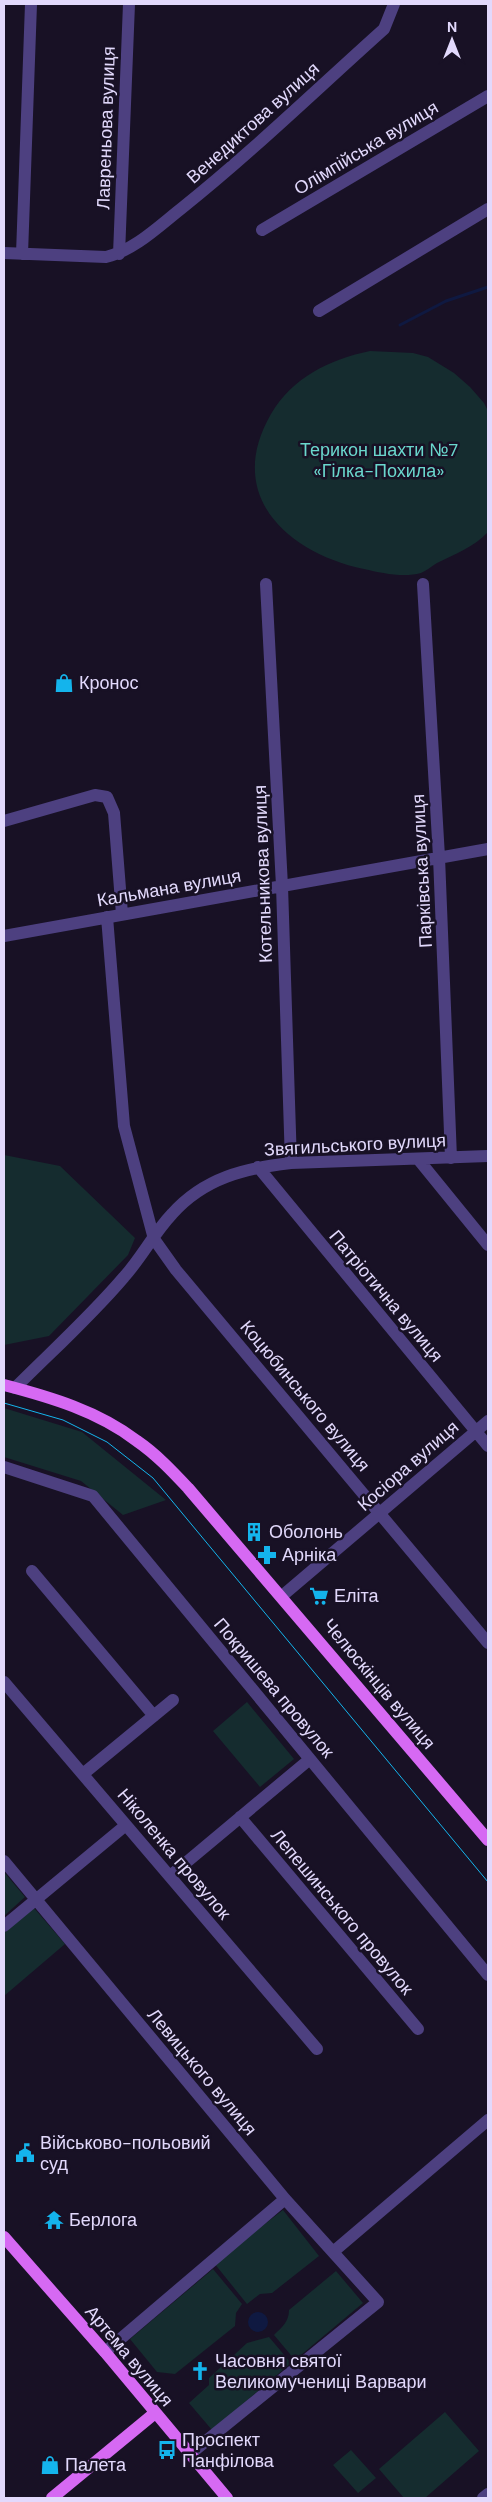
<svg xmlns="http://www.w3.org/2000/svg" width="492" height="2502" font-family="'DM Sans',sans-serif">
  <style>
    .green { fill: #152c2f }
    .water { fill: #0f1941 }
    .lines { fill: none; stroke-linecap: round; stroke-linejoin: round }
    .stream { stroke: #0f1941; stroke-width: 3 }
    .minor { stroke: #4d4080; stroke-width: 12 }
    .major { stroke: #d669f3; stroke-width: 12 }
    .tram { stroke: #14b4ec; stroke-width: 1 }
    .labels { text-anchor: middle; stroke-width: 5; stroke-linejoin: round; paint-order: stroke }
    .street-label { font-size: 18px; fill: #e2d9fc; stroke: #181125 }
    .park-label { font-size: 18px; fill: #6ad7cd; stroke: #181125 }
    .poi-label { font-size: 18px; fill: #e2d9fc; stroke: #181125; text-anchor: start }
  </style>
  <rect width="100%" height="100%" fill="#181125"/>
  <path class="green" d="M370 351 413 353 428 357 454 373 470 387 484 403 488 411V532C474 547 455 554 437 563 432 566 426 571 421 573 403 578 382 573 364 569 287 553 224 495 271 414 292 378 330 359 370 351Z
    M4 1155 60 1166 135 1238 128 1255 49 1336 4 1345Z
    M4 1408 82 1432 166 1500 123 1515 81 1481 4 1457Z
    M247 1702 294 1759 260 1787 213 1731Z
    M4 1872 25 1897 4 1916Z
    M34 1908 65 1944 4 1996V1933Z
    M283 2210 319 2256 272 2293 260 2294 247 2304 214 2263Z
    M213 2269 242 2304 236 2313 235 2326 175 2374 157 2372 130 2339Z
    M336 2271 363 2303 295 2360 274 2335C282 2327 289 2322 289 2310Z
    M269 2337 291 2363 212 2430 189 2403 209 2385V2378L247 2343Z
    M445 2412 479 2451 425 2498H404L379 2469Z
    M351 2450 376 2478 358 2493 333 2465Z"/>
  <path class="water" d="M248 2322a10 10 0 1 1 20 0a10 10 0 1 1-20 0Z"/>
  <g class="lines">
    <path class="stream" d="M400 325 446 301 488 287"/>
    <path class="minor" d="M262 230 488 96
      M4 253 106 257C135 250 159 226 182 208 252 152 317 89 384 29L394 4
      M22 254 31 4
      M119 254 129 4
      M319 311 488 209
      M266 584 282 886 291 1163
      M423 584 439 857 451 1158
      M4 821 95 795 107 797 114 813 122 914
      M107 917 124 1126 154 1239 176 1270 488 1643
      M4 936 488 849
      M418 1159 488 1245
      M258 1167 488 1446
      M15 1388C52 1351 91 1316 124 1277 142 1257 154 1233 172 1214 204 1178 245 1168 291 1163L488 1156
      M4 1467 93 1496 488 1975
      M32 1571 154 1716
      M282 1596 488 1421
      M4 1682 317 2049
      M83 1774 173 1700
      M240 1817 418 2029
      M4 1861 285 2199 378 2302 190 2454
      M170 1876 310 1759
      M4 1926 126 1825
      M333 2252 488 2120
      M105 2352 285 2199
      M483 2498 488 2494"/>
    <path class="major" d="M4 1385C50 1397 98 1411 137 1441 156 1454 172 1471 188 1488L488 1840
      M4 2237 105 2352 227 2498
      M52 2498 155 2413"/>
    <path class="tram" d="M4 1403 63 1420 107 1442 153 1478 488 1882"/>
  </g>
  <defs>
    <g id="shop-bare" transform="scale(1.5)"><path d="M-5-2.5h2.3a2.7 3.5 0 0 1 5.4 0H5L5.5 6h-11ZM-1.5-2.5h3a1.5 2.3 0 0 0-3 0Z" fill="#14b4ec" stroke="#181125" stroke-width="2.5" paint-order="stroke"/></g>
    <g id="building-bare" transform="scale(1.5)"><path d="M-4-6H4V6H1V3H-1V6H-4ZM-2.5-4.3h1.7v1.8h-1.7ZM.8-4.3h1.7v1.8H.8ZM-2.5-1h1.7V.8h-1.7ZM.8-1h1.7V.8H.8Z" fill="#14b4ec" stroke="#181125" stroke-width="2.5" paint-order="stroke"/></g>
    <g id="pharmacy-bare" transform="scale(1.5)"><path d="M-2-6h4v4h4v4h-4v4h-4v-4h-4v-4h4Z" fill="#14b4ec" stroke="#181125" stroke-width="2.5" paint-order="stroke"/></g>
    <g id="supermarket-bare" transform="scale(1.5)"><path d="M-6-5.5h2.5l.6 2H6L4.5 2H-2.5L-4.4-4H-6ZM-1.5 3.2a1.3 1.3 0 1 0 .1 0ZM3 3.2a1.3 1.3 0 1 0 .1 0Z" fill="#14b4ec" stroke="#181125" stroke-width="2.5" paint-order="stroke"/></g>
    <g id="civic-bare" transform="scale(1.5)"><path d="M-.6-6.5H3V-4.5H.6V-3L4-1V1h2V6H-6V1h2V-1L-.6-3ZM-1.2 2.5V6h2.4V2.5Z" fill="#14b4ec" stroke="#181125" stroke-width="2.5" paint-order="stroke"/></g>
    <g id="temple-bare" transform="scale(1.5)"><path d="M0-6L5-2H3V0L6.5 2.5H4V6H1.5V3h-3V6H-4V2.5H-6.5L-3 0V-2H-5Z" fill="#14b4ec" stroke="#181125" stroke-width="2.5" paint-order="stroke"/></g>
    <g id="church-bare" transform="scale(1.5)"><path d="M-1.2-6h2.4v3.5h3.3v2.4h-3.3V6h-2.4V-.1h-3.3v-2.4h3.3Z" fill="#14b4ec" stroke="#181125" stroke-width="2.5" paint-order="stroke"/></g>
    <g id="bus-bare" transform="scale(1.5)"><path d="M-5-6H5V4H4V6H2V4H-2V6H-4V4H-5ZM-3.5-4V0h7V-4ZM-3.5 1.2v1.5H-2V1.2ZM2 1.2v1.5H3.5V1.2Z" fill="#14b4ec" stroke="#181125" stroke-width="2.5" paint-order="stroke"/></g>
  </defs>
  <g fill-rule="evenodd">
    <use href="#shop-bare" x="64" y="683"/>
    <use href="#building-bare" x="254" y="1532"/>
    <use href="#pharmacy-bare" x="267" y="1555"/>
    <use href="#supermarket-bare" x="319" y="1596"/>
    <use href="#civic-bare" x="25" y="2153"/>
    <use href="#temple-bare" x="54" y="2220"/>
    <use href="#church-bare" x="200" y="2371"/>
    <use href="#bus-bare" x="167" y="2450"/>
    <use href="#shop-bare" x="50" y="2465"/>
  </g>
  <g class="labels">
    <g class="street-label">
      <text transform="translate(253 123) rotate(-42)" y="6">Венедиктова вулиця</text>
      <text transform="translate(106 128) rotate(-88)" y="6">Лавреньова вулиця</text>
      <text transform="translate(366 148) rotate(-31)" y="6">Олімпійська вулиця</text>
      <text transform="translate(422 871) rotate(-93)" y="6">Парківська вулиця</text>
      <text transform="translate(263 874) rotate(-92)" y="6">Котельникова вулиця</text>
      <text transform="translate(169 888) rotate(-10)" y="6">Кальмана вулиця</text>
      <text transform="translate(355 1145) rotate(-3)" y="6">Звягильського вулиця</text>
      <text transform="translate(386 1296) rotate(50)" y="6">Патріотична вулиця</text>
      <text transform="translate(305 1396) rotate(50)" y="6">Коцюбинського вулиця</text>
      <text transform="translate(408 1466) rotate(-41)" y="6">Косіора вулиця</text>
      <text transform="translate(379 1684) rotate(50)" y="6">Челюскінців вулиця</text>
      <text transform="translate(274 1688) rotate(50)" y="6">Покришева провулок</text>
      <text transform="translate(174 1854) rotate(50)" y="6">Ніколенка провулок</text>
      <text transform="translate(342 1912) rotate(50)" y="6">Лепешинського провулок</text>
      <text transform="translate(202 2072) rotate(50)" y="6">Левицького вулиця</text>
      <text transform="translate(129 2356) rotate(50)" y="6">Артема вулиця</text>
    </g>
    <g class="park-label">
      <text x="379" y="456">Терикон шахти №7<tspan x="379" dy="21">«Гілка-Похила»</tspan></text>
    </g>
    <g class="poi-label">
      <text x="79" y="689">Кронос</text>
      <text x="269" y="1538">Оболонь</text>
      <text x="282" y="1561">Арніка</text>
      <text x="334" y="1602">Еліта</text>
      <text x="40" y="2149">Військово-польовий<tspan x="40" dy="21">суд</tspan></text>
      <text x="69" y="2226">Берлога</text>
      <text x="215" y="2367">Часовня святої<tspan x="215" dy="21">Великомучениці Варвари</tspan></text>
      <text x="182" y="2446">Проспект<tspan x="182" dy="21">Панфілова</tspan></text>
      <text x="65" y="2471">Палета</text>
    </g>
  </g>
  <rect width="492" height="2502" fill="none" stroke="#e2d9fc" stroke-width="10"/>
  <g transform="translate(452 40)" stroke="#181125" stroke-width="4" paint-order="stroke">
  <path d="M0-4L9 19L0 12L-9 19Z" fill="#e2d9fc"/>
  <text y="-8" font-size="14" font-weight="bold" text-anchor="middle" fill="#e2d9fc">N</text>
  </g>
</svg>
